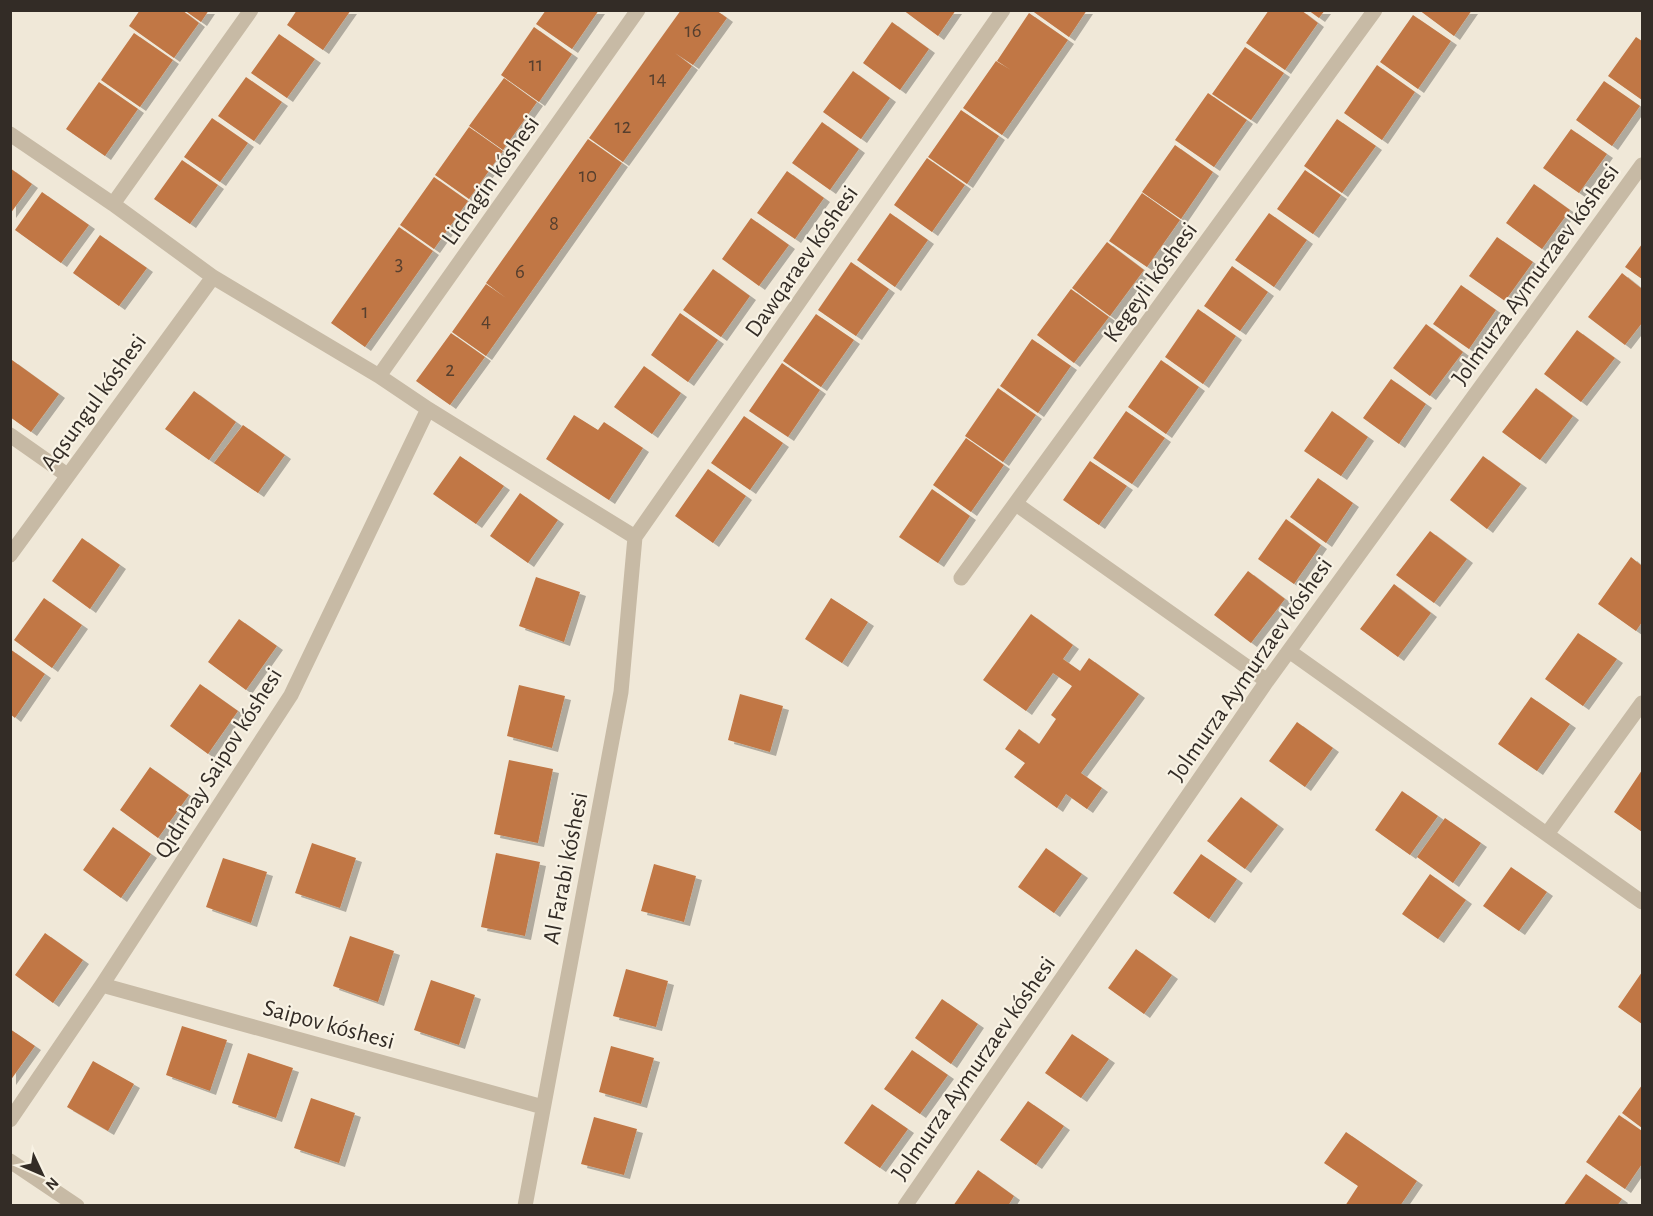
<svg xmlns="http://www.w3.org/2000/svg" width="1653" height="1216" font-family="'Alegreya Sans',sans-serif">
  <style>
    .building { fill: #c17745; filter: url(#shadow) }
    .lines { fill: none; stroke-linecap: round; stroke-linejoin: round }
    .minor { stroke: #c7baa5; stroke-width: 15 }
    .labels { text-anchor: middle; stroke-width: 4.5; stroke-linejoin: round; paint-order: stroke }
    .number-label { font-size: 21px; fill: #563f2e }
    .street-label { font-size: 24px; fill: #332c26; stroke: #f8f2e4 }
  </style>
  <defs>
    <filter id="shadow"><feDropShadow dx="6" dy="4" stdDeviation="0" flood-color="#0004"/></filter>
  </defs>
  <rect width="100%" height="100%" fill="#f0e8d8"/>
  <path class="building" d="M140 10H182L199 23 174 58 129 26Z
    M184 10H209L201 22Z
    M297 10H351L323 50 287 25Z
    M546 10H599L572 49 536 24Z
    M681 10H716L727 18 693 65 675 53 692 66 623 162 589 138Z
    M903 10H956L938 36Z
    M1031 10H1087L1069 37Z
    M1269 10H1301L1318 23 1285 70 1246 43Z
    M1308 10H1325L1319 18Z
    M1419 10H1472L1454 36Z
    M1029 13 1068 40 1002 135 963 108 996 61 1011 70 997 61Z
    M1413 15 1451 41 1418 89 1380 62Z
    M892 22 929 49 900 90 863 63Z
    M534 27 572 54 539 102 501 75Z
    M134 33 173 60 140 107 101 80Z
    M279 34 315 59 287 98 251 73Z
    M1636 37 1642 41V100L1608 76Z
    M1245 47 1284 73 1251 120 1212 94Z
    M1377 65 1415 92 1382 140 1344 113Z
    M853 71 890 98 861 139 823 112Z
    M246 77 282 102 254 141 218 116Z
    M504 78 537 102 503 150 469 126Z
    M1604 81 1640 106 1612 146 1576 120Z
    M99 82 138 109 105 156 66 129Z
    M1208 93 1247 120 1214 167 1175 140Z
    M961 110 999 136 967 184 928 157Z
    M212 118 248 143 220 182 184 157Z
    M1337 119 1376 146 1342 193 1304 166Z
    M822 122 859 149 830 190 792 163Z
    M469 127 503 151 469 199 435 175Z
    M1571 129 1607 154 1579 193 1543 168Z
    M588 139 622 163 486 356 452 332 486 284 506 298 486 283Z
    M1175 145 1213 172 1181 219 1142 192Z
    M927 158 965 185 932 232 894 205Z
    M182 160 218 185 190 224 154 199Z
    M10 168 32 184 10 214Z
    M1305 170 1341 195 1313 234 1277 209Z
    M787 171 824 198 795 239 757 213Z
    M434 177 468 201 434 249 400 225Z
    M1534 184 1570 210 1542 249 1506 223Z
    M42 192 89 225 61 263 15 230Z
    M1142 193 1180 220 1147 267 1109 241Z
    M890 213 928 240 895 287 857 260Z
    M1269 213 1307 240 1274 287 1235 260Z
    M751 218 789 245 759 286 722 259Z
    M399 227 433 251 365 347 331 323Z
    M100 235 147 268 119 306 73 273Z
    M1497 237 1533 262 1505 301 1469 276Z
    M1107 242 1144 270 1110 316 1072 288Z
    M1642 244V279L1625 267Z
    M851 262 889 289 856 336 818 310Z
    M1232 266 1268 292 1240 331 1204 306Z
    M713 269 750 296 721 337 683 310Z
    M1622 273 1642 289V323L1625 345 1588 317Z
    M1461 285 1496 310 1469 349 1433 324Z
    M1071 289 1109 317 1074 363 1037 335Z
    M1198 309 1236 336 1203 384 1165 357Z
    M680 313 718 340 688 382 651 355Z
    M816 314 854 340 821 387 783 361Z
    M1426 324 1463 352 1430 396 1393 368Z
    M1577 330 1615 358 1581 402 1544 374Z
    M451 333 485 357 450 405 416 381Z
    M1032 339 1071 366 1038 413 1000 386Z
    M12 360 59 394 31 432 10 417V363Z
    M1161 360 1199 387 1166 434 1128 407Z
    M782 363 820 390 788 437 749 411Z
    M644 366 681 393 652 434 614 407Z
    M1391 379 1426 404 1399 444 1363 418Z
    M998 388 1036 415 1003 462 965 436Z
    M1536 388 1573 416 1540 460 1502 432Z
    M194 391 236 422 209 460 165 429Z
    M1126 411 1165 438 1132 484 1093 458Z
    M1332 411 1368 437 1341 476 1304 451Z
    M574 415 598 430 604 422 643 448 609 500 546 459Z
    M744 416 783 443 750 490 711 463Z
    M243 425 285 455 258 493 214 463Z
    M966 438 1004 465 971 512 933 485Z
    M460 456 504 486 476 524 433 494Z
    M1483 456 1521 484 1487 529 1450 500Z
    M1090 461 1127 486 1099 525 1063 500Z
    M708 469 746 496 713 543 675 516Z
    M1318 478 1353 503 1326 543 1290 517Z
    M932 489 970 516 938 563 899 537Z
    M520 493 558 520 528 563 490 536Z
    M1286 519 1321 545 1294 584 1258 559Z
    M1430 531 1467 559 1434 603 1396 575Z
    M82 538 120 565 90 609 52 581Z
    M1631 557 1642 566V622L1636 631 1598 604Z
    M1248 571 1285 599 1251 643 1214 615Z
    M536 577 580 592 564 642 519 626Z
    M1394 584 1431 613 1398 657 1360 629Z
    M44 598 82 625 52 668 14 640Z
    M831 598 868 622 842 663 805 639Z
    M1031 614 1073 645 1063 659 1080 671 1089 658 1139 694 1081 773 1102 788 1087 809 1066 794 1057 808 1014 777 1025 763 1005 749 1019 729 1039 744 1056 719 1051 715 1072 686 1053 673 1026 711 983 680Z
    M239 619 277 646 246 690 208 662Z
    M1578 633 1617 659 1583 706 1545 679Z
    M10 649 45 674 15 718 10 714Z
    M200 684 238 711 208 754 170 726Z
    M519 685 565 696 552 748 507 736Z
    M740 694 783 706 770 752 728 740Z
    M1531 697 1570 724 1537 771 1498 744Z
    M1297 722 1333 748 1305 787 1269 761Z
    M509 760 553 769 538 843 494 834Z
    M150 767 189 795 158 838 120 810Z
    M1642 770V832L1614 812Z
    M1402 791 1438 816 1410 855 1375 830Z
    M1241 797 1278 825 1245 869 1207 841Z
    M1445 818 1481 843 1453 883 1417 857Z
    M113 827 151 854 121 898 83 870Z
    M312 843 356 858 340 908 295 893Z
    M1046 848 1082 874 1054 913 1018 887Z
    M496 853 540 862 525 936 481 927Z
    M1201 854 1237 879 1209 919 1173 893Z
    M223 858 267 872 251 923 206 907Z
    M654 864 696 876 684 922 641 911Z
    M1511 867 1547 892 1519 931 1483 906Z
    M1430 874 1466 900 1438 939 1402 914Z
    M45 933 83 960 53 1003 15 975Z
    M350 936 394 951 378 1002 333 986Z
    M1136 949 1172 975 1144 1014 1108 988Z
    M626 969 668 981 656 1027 613 1016Z
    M1642 972V1024L1618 1007Z
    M431 980 475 995 459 1045 414 1030Z
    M942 999 978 1024 951 1064 915 1038Z
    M182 1026 227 1040 210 1091 166 1075Z
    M10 1029 35 1046 10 1081Z
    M1072 1034 1109 1059 1081 1098 1045 1073Z
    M611 1046 654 1058 641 1104 599 1092Z
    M912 1050 948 1075 920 1114 884 1089Z
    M248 1053 293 1068 276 1118 232 1103Z
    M93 1061 134 1084 108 1131 67 1107Z
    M1642 1085V1128L1622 1113Z
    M311 1098 355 1113 339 1163 294 1148Z
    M1028 1101 1064 1126 1036 1165 1000 1140Z
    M872 1104 908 1129 880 1168 844 1143Z
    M1619 1115 1642 1131V1164L1625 1189 1586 1162Z
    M594 1117 637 1129 624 1175 581 1164Z
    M1346 1132 1417 1181 1400 1206H1345L1358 1186 1324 1163Z
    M978 1170 1014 1196 1008 1206H953Z
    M1586 1174 1622 1199 1617 1206H1563Z"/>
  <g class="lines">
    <path class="minor" d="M10 134 113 204 213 277 379 376 428 409 635 537
      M113 204 251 10
      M379 376 638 10
      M10 435 67 475
      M1016 504 1267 681
      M10 555 213 277
      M961 578 1375 10
      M1289 651 1642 902
      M1547 834 1642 703
      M102 985 543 1107
      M10 1120 102 985 291 695 428 409
      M10 1161 77 1206
      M525 1206 621 692 635 537 1003 10
      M905 1206 1267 681 1642 165"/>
  </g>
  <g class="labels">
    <g class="number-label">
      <text x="693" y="37">16</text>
      <text x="536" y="71">11</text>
      <text x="658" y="85">14</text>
      <text x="623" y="133">12</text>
      <text x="588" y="182">10</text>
      <text x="554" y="230">8</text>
      <text x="399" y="270">3</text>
      <text x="520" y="278">6</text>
      <text x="365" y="318">1</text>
      <text x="486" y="327">4</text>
      <text x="450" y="376">2</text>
    </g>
    <g class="street-label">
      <text transform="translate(490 180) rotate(-55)" y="8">Lichagin kóshesi</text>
      <text transform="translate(801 261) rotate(-55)" y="8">Dawqaraev kóshesi</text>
      <text transform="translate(1535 274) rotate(-54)" y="8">Jolmurza Aymurzaev kóshesi</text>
      <text transform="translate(1150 282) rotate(-54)" y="8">Kegeyli kóshesi</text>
      <text transform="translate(93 402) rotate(-54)" y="8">Aqsungul kóshesi</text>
      <text transform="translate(1250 669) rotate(-55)" y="8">Jolmurza Aymurzaev kóshesi</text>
      <text transform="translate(218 763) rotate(-58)" y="8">Qıdırbay Saipov kóshesi</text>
      <text transform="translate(565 868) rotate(-79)" y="8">Al Farabi kóshesi</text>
      <text transform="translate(329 1024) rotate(15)" y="8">Saipov kóshesi</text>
      <text transform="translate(973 1068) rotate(-55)" y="8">Jolmurza Aymurzaev kóshesi</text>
    </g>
  </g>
  <rect width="1653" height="1216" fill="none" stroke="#332c26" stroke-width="24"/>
  <g transform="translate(42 1174) rotate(134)" stroke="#f8f2e4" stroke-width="4.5" paint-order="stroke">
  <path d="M0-4.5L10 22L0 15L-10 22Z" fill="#332c26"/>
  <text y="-9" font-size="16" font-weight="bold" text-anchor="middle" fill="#332c26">N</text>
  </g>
</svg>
